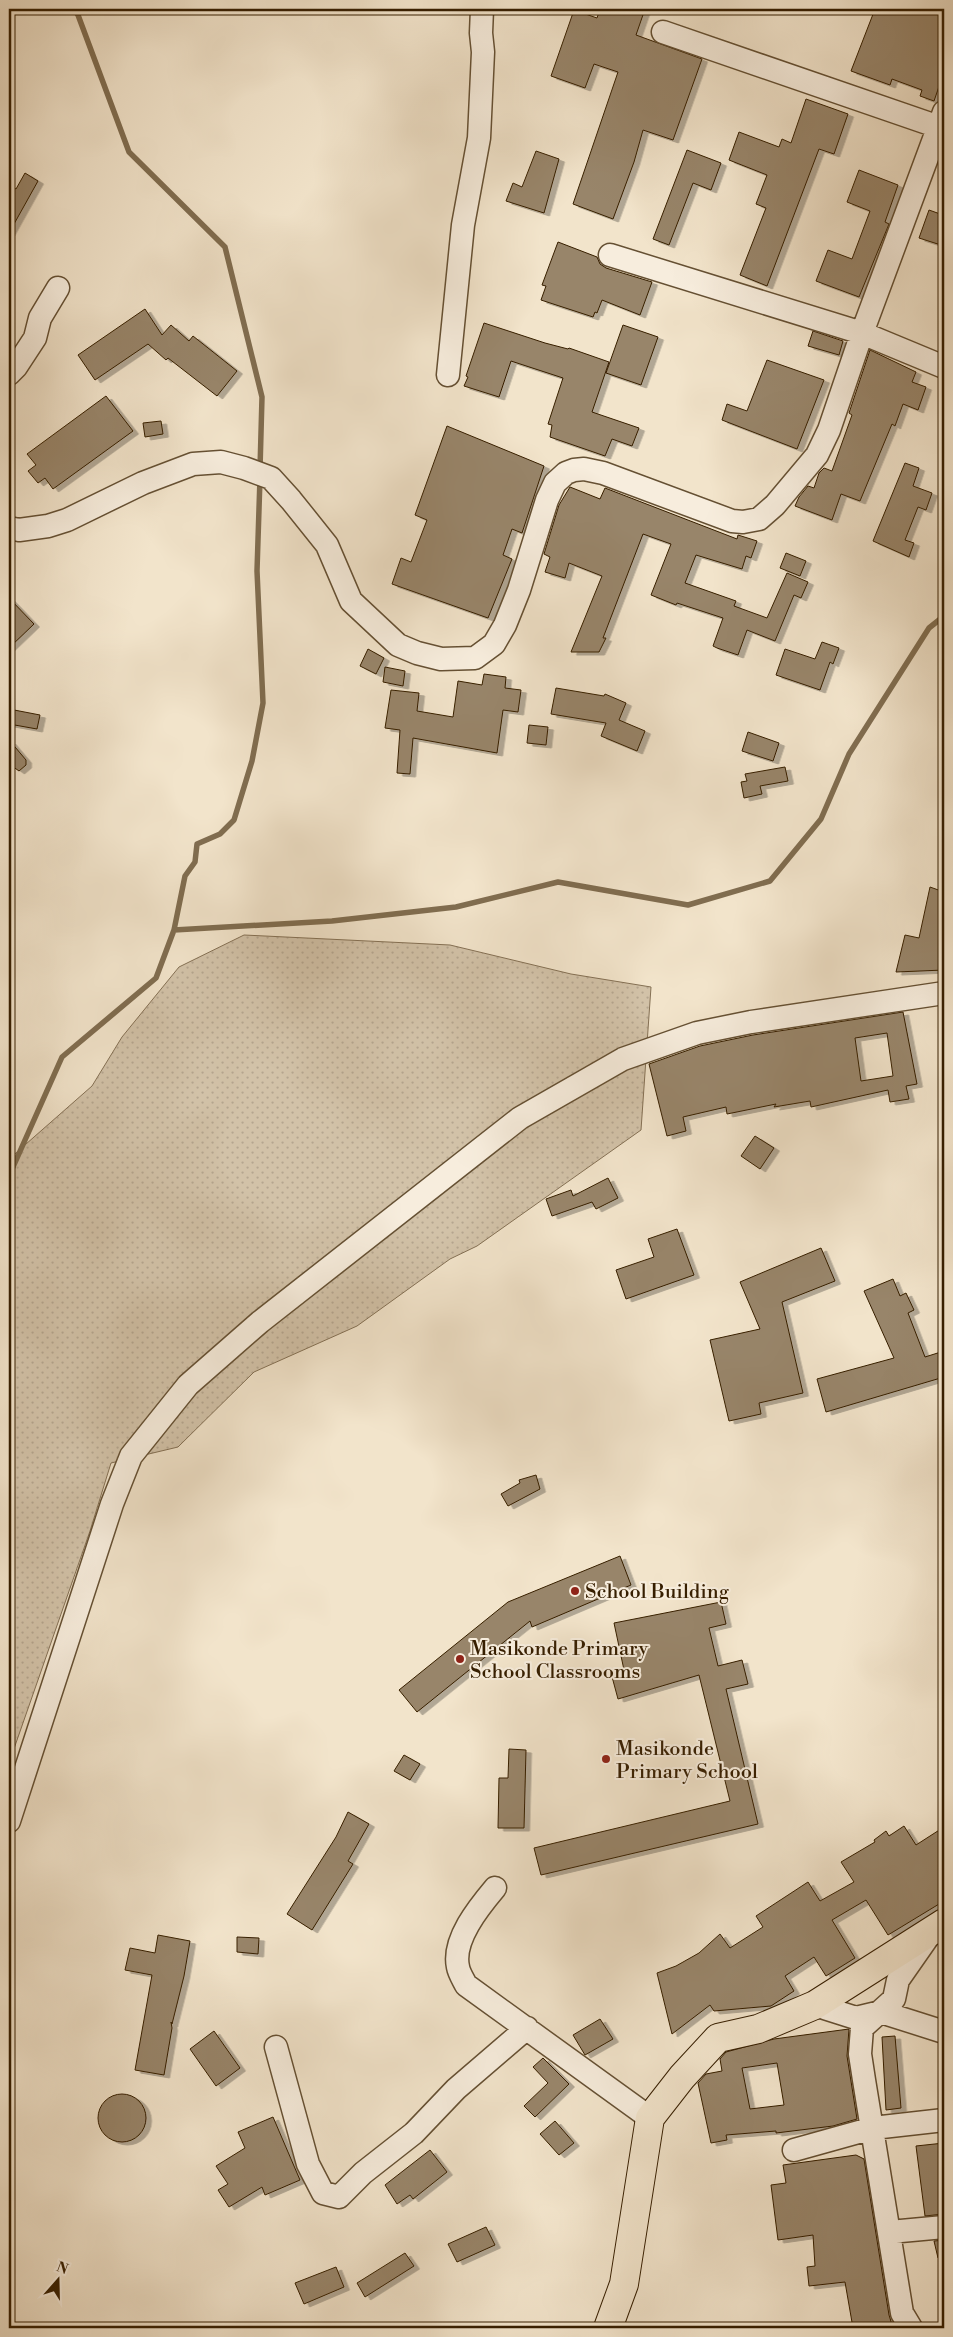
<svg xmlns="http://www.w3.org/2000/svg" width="953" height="2337" font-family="'Libre Bodoni',serif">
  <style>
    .grass { fill: url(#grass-dots); stroke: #847054 }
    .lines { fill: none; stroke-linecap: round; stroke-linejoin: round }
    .stream { stroke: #806d50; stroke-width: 5.5 }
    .building { fill: #98856a; stroke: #361e00; fill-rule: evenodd; filter: url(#shadow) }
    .minor-casing { stroke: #655033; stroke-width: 25 }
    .major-casing { stroke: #361e00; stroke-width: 30 }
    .minor { stroke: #f7eddd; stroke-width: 22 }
    .major { stroke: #f2e4cb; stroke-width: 28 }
    .poi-dot { fill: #8f2418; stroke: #f7eddd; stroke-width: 2 }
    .labels { text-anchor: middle; stroke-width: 4; stroke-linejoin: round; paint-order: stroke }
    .poi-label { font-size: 20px; fill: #361e00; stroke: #f7eddd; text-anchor: start }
  </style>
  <defs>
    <pattern id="grass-dots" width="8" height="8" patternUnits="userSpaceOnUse" patternTransform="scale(1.25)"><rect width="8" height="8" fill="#d2c2a8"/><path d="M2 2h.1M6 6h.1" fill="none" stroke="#b5a68f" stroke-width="1.8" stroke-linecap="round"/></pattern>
    <filter id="shadow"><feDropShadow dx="5.5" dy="3" stdDeviation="0" flood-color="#0004"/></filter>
  </defs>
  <rect width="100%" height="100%" fill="#f2e4cb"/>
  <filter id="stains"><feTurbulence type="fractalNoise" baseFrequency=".004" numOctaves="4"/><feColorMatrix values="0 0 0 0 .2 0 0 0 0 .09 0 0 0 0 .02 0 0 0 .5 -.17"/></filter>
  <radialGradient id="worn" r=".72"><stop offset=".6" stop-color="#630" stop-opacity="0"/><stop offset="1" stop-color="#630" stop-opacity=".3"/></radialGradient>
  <path class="grass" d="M244 935 450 945 571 974 651 987 641 1130 477 1246 450 1259 357 1326 254 1372 178 1447 111 1463 90 1531 9 1763V1159L92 1086 122 1037 179 967Z"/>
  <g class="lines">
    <path class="stream" d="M74 9 78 15 129 152 225 247 262 397 260 469
      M174 930 332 921 456 907 558 882 688 905 770 881 821 819 849 754 929 628 944 616
      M9 1176 62 1057 156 978 174 930 185 876 195 862 197 844 220 834 234 820 252 761 263 703 257 571 260 478"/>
  </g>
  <path class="building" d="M600 9H645L636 35 702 59 673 140 643 130 634 162 613 219 573 204 618 72 594 64 585 88 551 76 574 10 597 18Z
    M875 9H930L944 14V72L934 101 920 96 922 90 892 79 890 85 851 71Z
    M806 99 848 114 834 154 819 149 767 286 740 275 766 208 756 204 767 175 729 160 739 132 779 147 782 139 791 143Z
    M687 150 721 163 711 190 693 183 669 245 653 239Z
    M536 151 559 159 544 213 506 201 513 183 522 187Z
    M859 170 898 185 885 222 889 224 859 297 816 281 828 250 852 259 870 211 847 202Z
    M25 173 38 181 9 233V195L13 187 16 189Z
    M929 210 943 215 940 225 944 226V246L919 238Z
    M558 242 597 257 600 264 606 268 652 282 640 315 602 300 597 313 595 312 593 317 541 300 546 286 542 285Z
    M145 309 162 335 171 325 189 341 193 336 237 371 217 396 168 358 166 360 148 344 95 380 78 355Z
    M484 323 545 343 568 349 569 348 609 362 592 412 639 428 632 446 612 439 605 456 550 437 552 425 548 424 563 378 511 361 499 397 464 386 468 377 466 376Z
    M623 325 658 337 641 385 606 373Z
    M813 331 843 341 839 355 808 346Z
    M870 350 916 372 912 382 926 387 918 410 903 404 895 426 892 424 860 501 841 494 832 520 795 506 799 497 808 486 814 488 819 473 824 468 832 471 852 415 849 413Z
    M767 360 824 380 797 449 722 420 727 404 747 411Z
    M106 396 133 431 53 489 45 478 38 483 28 471 36 465 27 454Z
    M161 421 163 434 145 437 143 423Z
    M447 426 544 466 522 533 512 529 503 555 512 559 488 618 392 584 401 558 411 562 427 520 415 515Z
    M905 463 919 468 913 486 932 493 926 510 918 507 905 540 914 543 909 557 873 541Z
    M570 487 600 499 605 488 737 539 738 535 757 541 751 558 746 556 742 569 696 555 685 583 736 601 734 606 767 618 787 573 808 582 801 598 794 595 775 641 747 630 738 655 717 648 713 646 723 618 677 603 676 605 651 595 671 544 643 534 603 638H606L599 652H571L602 576 569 563 565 578 545 572 550 557 544 554 559 505Z
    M786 553 806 561 800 576 780 568Z
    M9 598 34 624 9 648Z
    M822 642 839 648 833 664 830 662 820 690 776 675 785 649 815 659Z
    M368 649 384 658 376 674 360 666Z
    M385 667 405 671 403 686 383 682Z
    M484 674 506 677 505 688 521 690 518 712 503 710 497 753 413 738 410 774 397 773 400 730 385 728 391 690 419 693 417 711 453 717 458 681 482 685Z
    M556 688 604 696 605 694 626 703 619 720 645 731 637 751 601 736 606 723 551 714Z
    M9 709 40 715 37 729 9 724Z
    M529 725 548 727 546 745 527 743Z
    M748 732 779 743 773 761 742 751Z
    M10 741 26 760V765L19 771 12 766Z
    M785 767 788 781 760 786 762 794 744 798 741 782 747 781 745 774Z
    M930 887 944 892V970L896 972 905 935 919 938Z
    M903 1012 917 1084 906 1086 909 1099 890 1102 888 1090 811 1107 810 1101 774 1107 776 1104 727 1114 726 1107 683 1117 686 1131 667 1136 649 1064 700 1046 753 1035ZM887 1033 893 1076 861 1081 855 1038Z
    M755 1136 774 1148 760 1169 741 1156Z
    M608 1178 618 1198 596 1209 592 1202 552 1216 546 1199 571 1190 573 1196Z
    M677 1229 694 1275 626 1299 616 1270 654 1257 648 1239Z
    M821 1248 835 1281 782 1302 803 1393 759 1403 761 1414 729 1421 710 1340 760 1329 740 1282Z
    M893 1279 900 1296 906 1293 914 1310 908 1313 925 1357 944 1351V1377L826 1412 817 1379 894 1358 864 1291Z
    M536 1475 540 1489 508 1506 501 1494 520 1483 519 1480Z
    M620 1556 631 1585 532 1627 530 1621 417 1712 399 1690 508 1602Z
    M721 1602 726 1624 709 1628 718 1666 742 1660 748 1684 726 1689 758 1824 541 1875 534 1848 730 1801 699 1675 618 1699 611 1673 624 1670 614 1623Z
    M509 1749 526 1750 524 1828H498L499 1778H508Z
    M404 1755 420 1764 410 1780 394 1771Z
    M348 1812 369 1824 348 1861 353 1864 312 1930 287 1914 336 1837Z
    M904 1826 916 1845 944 1827V1901L888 1935 866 1900 832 1920 855 1958 826 1976 814 1957 785 1976 794 1991 771 2006 714 2011 710 2005 672 2034 657 1973 676 1966 699 1953 720 1934 730 1948 763 1927 756 1916 808 1882 820 1901 854 1882 841 1862 875 1842 874 1840 886 1831 889 1836Z
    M158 1935 190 1941 184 1976 172 2024 171 2022 172 2028 164 2075 135 2070 152 1975 125 1970 130 1948 155 1953Z
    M237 1937 259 1938 258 1954 237 1952Z
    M600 2019 613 2039 585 2055 573 2035Z
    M849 2029 847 2056 857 2119 833 2126 776 2133V2131L726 2135 727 2140 711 2143 698 2083 706 2074 722 2071 720 2059 726 2052 774 2039ZM777 2063 784 2105 750 2109 742 2068Z
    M214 2031 240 2068 216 2086 190 2049Z
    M895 2036 901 2108 886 2110 882 2037Z
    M543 2058 569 2084 535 2117 524 2106 548 2083 533 2067Z
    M98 2118a24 24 0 1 1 48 0a24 24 0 1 1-48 0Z
    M273 2117 300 2180 265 2195 262 2187 229 2207 218 2190 228 2184 216 2166 245 2148 238 2132Z
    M555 2121 574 2143 559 2155 540 2134Z
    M944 2143V2214L925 2216 916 2146Z
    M430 2150 447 2172 413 2199 410 2195 397 2204 385 2185Z
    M856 2155 864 2159 889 2315 893 2328H853L845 2282 809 2286 807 2267 815 2266 813 2235 778 2240 771 2185 786 2183 783 2165Z
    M486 2227 495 2245 457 2262 448 2244Z
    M944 2240V2258H938L934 2241Z
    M405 2253 414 2266 365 2297 357 2283Z
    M336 2267 344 2287 304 2304 295 2283Z"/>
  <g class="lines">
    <g class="minor-casing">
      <path id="minor" d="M663 32 939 127
        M610 255 862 333 944 367
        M9 374 16 367 35 338 40 318 58 288
        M448 375 463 225 479 138 483 52 481 33 482 9
        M9 528 19 530 48 526 67 520 143 483 193 464 221 462 244 468 271 478 291 500 327 545 351 601 398 645 417 653 441 659 475 658 494 644 505 625 519 590 547 500 555 483 566 473 574 470 584 469 603 473 732 521 743 522 759 519 775 505 817 455 829 430 862 333 944 112
        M9 1821 112 1504 131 1456 188 1385 260 1322 520 1118 623 1059 697 1033 751 1022 944 993
        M495 1888C479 1907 452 1940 458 1967 459 1973 463 1979 466 1985L650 2118
        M815 2005 856 2018 881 2012 944 2032
        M276 2047 308 2164 323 2193 339 2197 363 2173 414 2133 456 2089 527 2028
        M794 2150 873 2128 944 2120
        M890 2232 944 2227
        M911 2328 902 2313 864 2080 860 2054 862 2028 894 1999 898 1980 928 1937"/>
    </g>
    <g class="major-casing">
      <path id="major" d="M608 2328 624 2284 650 2118 682 2077 718 2038 758 2029 815 2005 944 1923"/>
    </g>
    <use href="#minor" class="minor"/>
    <use href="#major" class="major"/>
  </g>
  <g class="poi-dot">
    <circle cx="575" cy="1591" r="5"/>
    <circle cx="460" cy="1659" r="5"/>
    <circle cx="606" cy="1759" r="5"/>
  </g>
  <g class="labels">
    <g class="poi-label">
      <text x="585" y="1598">School Building</text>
      <text x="470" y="1655">Masikonde Primary<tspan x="470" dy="23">School Classrooms</tspan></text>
      <text x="616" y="1755">Masikonde<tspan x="616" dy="23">Primary School</tspan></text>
    </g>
  </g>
  <rect width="953" height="2337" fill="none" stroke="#f2e4cb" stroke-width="30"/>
  <rect x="10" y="10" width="933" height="2317" fill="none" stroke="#361e00" stroke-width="2.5"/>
  <rect x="15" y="15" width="923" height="2307" fill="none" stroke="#361e00"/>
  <g transform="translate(58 2280) rotate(20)" stroke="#f7eddd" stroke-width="4" paint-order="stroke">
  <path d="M0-4L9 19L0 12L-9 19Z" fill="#361e00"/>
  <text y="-8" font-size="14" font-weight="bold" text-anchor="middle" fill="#361e00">N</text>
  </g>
  <rect width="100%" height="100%" filter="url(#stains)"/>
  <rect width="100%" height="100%" fill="url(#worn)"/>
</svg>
